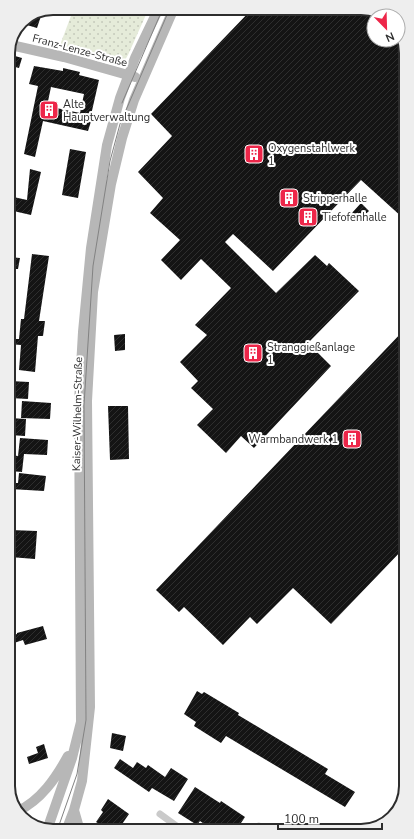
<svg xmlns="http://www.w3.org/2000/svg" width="414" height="839" font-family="'Nunito Sans',sans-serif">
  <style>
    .grass { fill: url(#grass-dots) }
    .building { fill: url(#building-hatch); fill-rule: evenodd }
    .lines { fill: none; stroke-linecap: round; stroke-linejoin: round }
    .street { stroke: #cacaca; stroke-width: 7 }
    .secondary { stroke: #b7b7b7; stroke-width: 10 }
    .tram { stroke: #828282; stroke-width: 1 }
    .labels { text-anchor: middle; stroke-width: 4; stroke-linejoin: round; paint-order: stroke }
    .street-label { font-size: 11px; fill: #2d2d2d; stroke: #fff }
    .poi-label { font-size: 11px; fill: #2d2d2d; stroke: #fff; text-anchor: start }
    .rim { fill: none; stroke: #2d2d2d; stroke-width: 2 }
  </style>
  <defs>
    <pattern id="grass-dots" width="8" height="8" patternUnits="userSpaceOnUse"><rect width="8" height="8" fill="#e5ebd9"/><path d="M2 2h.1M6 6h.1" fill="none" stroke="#c5cabb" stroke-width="1.8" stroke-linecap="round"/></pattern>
    <pattern id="building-hatch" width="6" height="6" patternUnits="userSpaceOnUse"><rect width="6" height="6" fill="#141414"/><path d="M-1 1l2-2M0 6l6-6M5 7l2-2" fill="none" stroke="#2e2e2e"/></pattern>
  </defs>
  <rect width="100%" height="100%" fill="#fff"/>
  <path class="grass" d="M74 8H149L128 55 125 60 119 61 60 45Z"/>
  <path class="building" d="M253 8H364L374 12V40H403V218L361 180 273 271 233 234 225 242 276 293 315 255 327 266 329 263 359 291 308 343 331 366 254 448 241 436 226 453 197 425 213 409 191 388 198 381 180 362 207 335 195 325 231 288 201 259 181 280 161 260 180 240 150 213 163 198 138 172 172 136 151 114Z
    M42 13 37 28 20 23 21 21Z
    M8 54 22 58 19 68 11 66V63L8 62Z
    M34 66 63 71V68L80 72 79 75 99 80 91 115H93L88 131 43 121 35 157 24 154 38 86 29 84ZM51 87 84 94 80 113 47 106Z
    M70 149 86 152 78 198 62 195Z
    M9 153 16 155 11 179H9Z
    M30 169 41 172 31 215 9 210V196L27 200Z
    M361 203 369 211 358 221 351 214Z
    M32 254 49 256 39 321H45L43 336H38L35 372 19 370 21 345 9 344V339H19L21 319H24Z
    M9 257 20 258 18 269H16L12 291H9Z
    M404 330 405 547 331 624 293 588 257 624 250 617 223 645 184 607 179 612 156 590Z
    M125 334V350L115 351 114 335Z
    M10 381 29 382 28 399 10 398Z
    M22 401 51 403 50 419 21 418Z
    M108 406H128L129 459 110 460Z
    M10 418 26 419 25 436 10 435Z
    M20 438 48 440 47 455 24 454 22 472 10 471V455L18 456Z
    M19 473 46 476 44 491 10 489V483H18Z
    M10 530 37 531 35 559 10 557Z
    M43 626 47 639 25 645 23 640 11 644V636L17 634V633Z
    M197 691 202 694 204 692 239 713 238 715 328 769 325 774 355 792 345 807 226 736 221 743 194 726 196 722 184 714Z
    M112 733 126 736 123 751 110 748Z
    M44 744 48 758 29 764 27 757 38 753 36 747Z
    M120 759 133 768 137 762 146 768 148 765 165 777 171 768 188 779 174 801 152 788 149 792 114 768Z
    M195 787 220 803 221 801 245 817 237 829H211L200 821 197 825 178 813Z
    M108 799 129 814 118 830H98L101 825 96 822 103 812 101 810Z"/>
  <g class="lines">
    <path class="street" d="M160 814 182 830
      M258 829 259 826"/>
    <path class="secondary" d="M11 45 64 57 135 77
      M74 810 80 831
      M18 811C41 800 56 778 68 756
      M47 830 72 758 81 722 79 402 83 332 91 248 107 145 120 98 135 58 159 8
      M66 831 74 810 82 781 90 707 87 401 93 292 111 184 122 138 134 100 174 8"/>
    <path class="tram" d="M122 103 163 8
      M57 831 77 774 86 720 84 405 93 266 110 161 120 124 170 8"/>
  </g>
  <defs>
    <g id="building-square" transform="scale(1)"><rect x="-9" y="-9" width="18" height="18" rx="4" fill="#ed2649" stroke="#fff"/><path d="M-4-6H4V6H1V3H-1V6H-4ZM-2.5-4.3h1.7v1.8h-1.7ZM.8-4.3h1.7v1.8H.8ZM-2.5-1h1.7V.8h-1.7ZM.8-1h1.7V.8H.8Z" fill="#fff"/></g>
  </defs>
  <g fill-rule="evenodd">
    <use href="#building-square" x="49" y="110"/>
    <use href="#building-square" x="254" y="154"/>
    <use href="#building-square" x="289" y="198"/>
    <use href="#building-square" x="308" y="217"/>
    <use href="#building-square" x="253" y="353"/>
    <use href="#building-square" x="352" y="439"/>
  </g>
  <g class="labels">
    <g class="street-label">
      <text transform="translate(80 50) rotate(15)" y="4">Franz-Lenze-Straße</text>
      <text transform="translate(77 414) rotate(-89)" y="4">Kaiser-Wilhelm-Straße</text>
    </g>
    <g class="poi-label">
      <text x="63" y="108">Alte<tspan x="63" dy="13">Hauptverwaltung</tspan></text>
      <text x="268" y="152">Oxygenstahlwerk<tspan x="268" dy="13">1</tspan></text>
      <text x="303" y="202">Stripperhalle</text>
      <text x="322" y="221">Tiefofenhalle</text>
      <text x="267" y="351">Stranggießanlage<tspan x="267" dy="13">1</tspan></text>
      <text x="338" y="443" text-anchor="end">Warmbandwerk 1</text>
    </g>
  </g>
  <path d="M0 0H414V839H0ZM53 15H361A38 38 0 0 1 399 53V786A38 38 0 0 1 361 824H53A38 38 0 0 1 15 786V53A38 38 0 0 1 53 15Z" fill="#eee" fill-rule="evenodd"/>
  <path class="rim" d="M53 15H361A38 38 0 0 1 399 53V786A38 38 0 0 1 361 824H53A38 38 0 0 1 15 786V53A38 38 0 0 1 53 15Z"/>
  <g transform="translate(386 28) rotate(157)"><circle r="19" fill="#ffffff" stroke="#ababab"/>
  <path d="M0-3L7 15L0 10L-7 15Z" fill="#ed2649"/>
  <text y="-6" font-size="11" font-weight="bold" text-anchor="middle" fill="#2d2d2d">N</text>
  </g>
  <path d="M278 823v6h104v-6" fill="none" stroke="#2d2d2d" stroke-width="2"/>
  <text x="284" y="823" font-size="12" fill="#2d2d2d" stroke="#ffffff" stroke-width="3" paint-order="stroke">100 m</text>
</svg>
